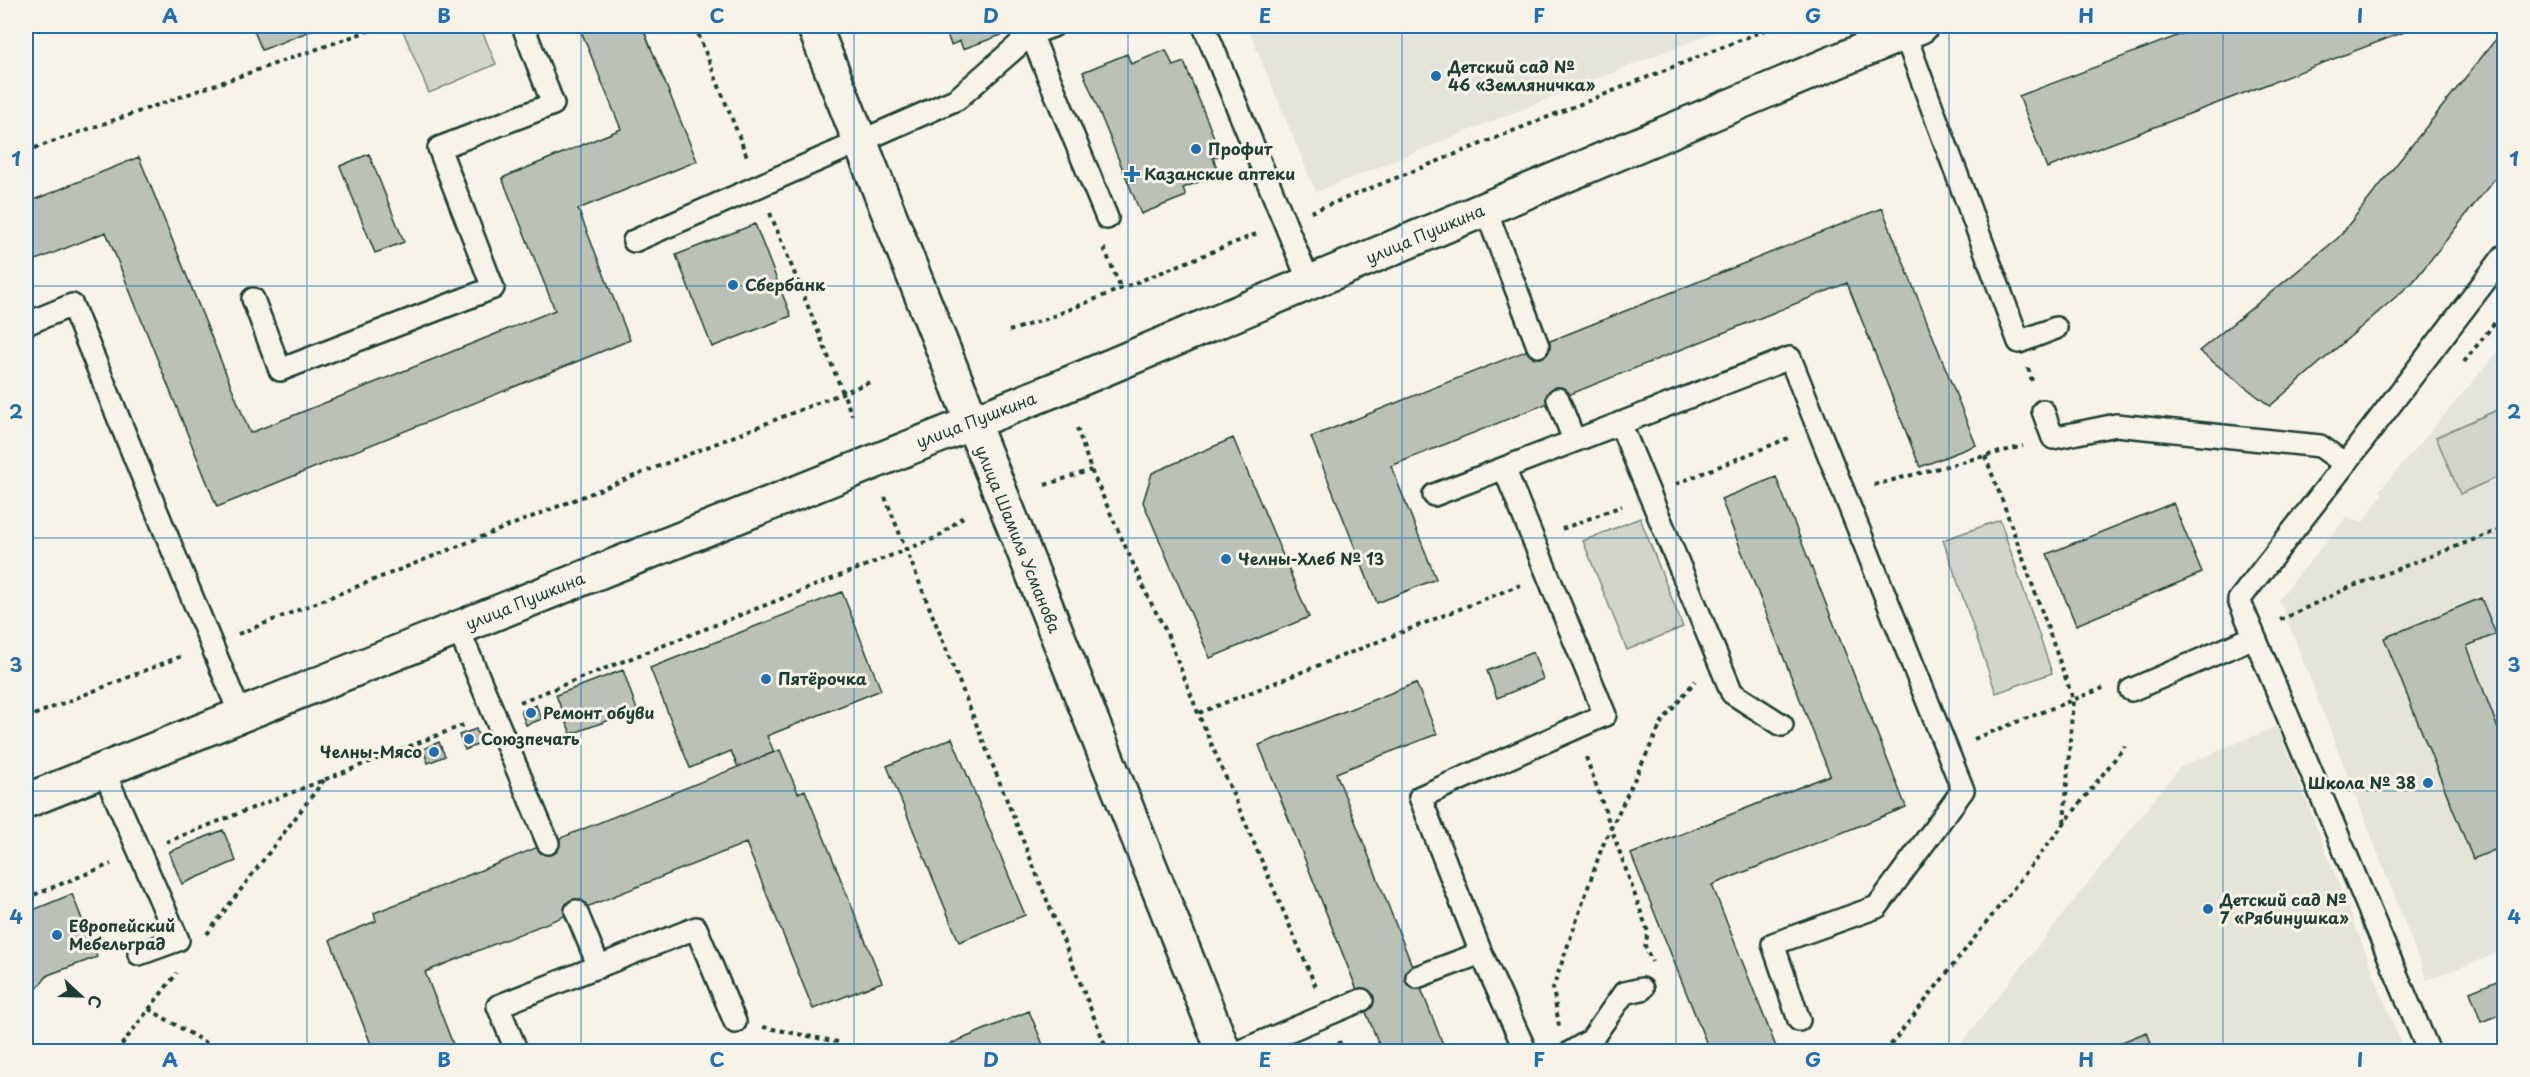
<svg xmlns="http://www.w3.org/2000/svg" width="2530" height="1077" font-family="'Playpen Sans',sans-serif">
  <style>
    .built { fill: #e5e4d9 }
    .green { fill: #d3d5ca; stroke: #79897f; stroke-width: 1.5 }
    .building { fill: #bbc1b6; stroke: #1f3d34; stroke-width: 1.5 }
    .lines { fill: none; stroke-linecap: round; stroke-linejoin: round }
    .service-casing { stroke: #1f3d34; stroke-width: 26 }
    .minor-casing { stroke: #1f3d34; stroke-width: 38 }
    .path { stroke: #1f3d34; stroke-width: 4; stroke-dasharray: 4.5 4.5; stroke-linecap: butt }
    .service { stroke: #f7f3e8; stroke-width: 21 }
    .minor { stroke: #f7f3e8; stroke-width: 33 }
    .grid { fill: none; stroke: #1f6fb2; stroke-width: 1.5; stroke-opacity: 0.55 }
    .poi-dot { fill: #1f6fb2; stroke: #f7f3e8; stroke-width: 2 }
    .labels { text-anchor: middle; stroke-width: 6; stroke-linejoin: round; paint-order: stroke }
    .poi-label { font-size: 16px; font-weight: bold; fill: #1f3d34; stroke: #f7f3e8; text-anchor: start }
    .street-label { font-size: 16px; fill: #1f3d34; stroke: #f7f3e8 }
    .neatline { fill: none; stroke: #1f6fb2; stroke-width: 2 }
    .grid-label { font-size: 20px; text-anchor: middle; font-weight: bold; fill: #1f6fb2 }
  </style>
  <rect width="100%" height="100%" fill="#f7f3e8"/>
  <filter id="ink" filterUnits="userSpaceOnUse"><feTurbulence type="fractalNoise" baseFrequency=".0167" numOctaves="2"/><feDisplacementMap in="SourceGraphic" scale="12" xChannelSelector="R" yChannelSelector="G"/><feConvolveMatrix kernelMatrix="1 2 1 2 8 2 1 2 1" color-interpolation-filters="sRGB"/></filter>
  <g filter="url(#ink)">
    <path class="built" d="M1247 26H1729L1316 192Z
      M2504 345V951L2427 980 2279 599 2347 516 2363 522 2382 494 2380 490Z
      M2277 726 2404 1051 1954 1052 2180 767Z"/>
    <path class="green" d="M401 26H480L496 64 429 93Z
      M2504 407V474L2460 494 2436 437Z
      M1640 518 1683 627 1627 650 1583 541Z
      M2000 520 2052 673 1996 693 1943 540Z"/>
    <path class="building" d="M252 26H314L315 29 262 50Z
      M579 26H642L697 161 578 209 630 340 217 507 106 232 26 264V203L139 157 250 433 555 310 502 178 621 129Z
      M953 26H1001L1004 34 963 49 960 41 951 45 945 29Z
      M2203 26H2420L2047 168 2019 96Z
      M2504 29V167L2413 282 2270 406 2199 351 2338 238Z
      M1166 50 1173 66 1184 62 1221 155 1213 158 1219 174 1183 188 1186 196 1141 214 1083 72 1127 54 1131 64Z
      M369 154 404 242 375 253 340 166Z
      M1882 208 1976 445 1920 467 1847 283 1391 466 1436 579 1377 603 1311 437Z
      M755 224 791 316 712 347 676 255Z
      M1233 438 1309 617 1210 658 1143 502 1152 473Z
      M1776 477 1906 807 1712 885 1778 1052H1710L1631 854 1830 775 1721 499Z
      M2173 503 2202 573 2076 625 2047 554Z
      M842 592 881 690 767 736 774 752 738 767 731 751 690 768 650 668Z
      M2481 598 2496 634 2467 646 2504 745V846L2473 859 2384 638Z
      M1533 652 1543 679 1497 698 1487 671Z
      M623 670 637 710 571 734 556 695Z
      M1416 683 1437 734 1336 773 1446 1052H1382L1259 745Z
      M536 705 542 719 526 725 521 711Z
      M476 729 481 743 465 750 459 735Z
      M952 738 1025 915 959 942 887 766Z
      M439 742 445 756 428 763 423 749Z
      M780 750 798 793 805 790 882 982 813 1009 746 843 425 972 456 1052H374L330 940 376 921 374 913Z
      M223 830 236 861 182 884 169 852Z
      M72 894 97 957 48 975 26 1002V913Z
      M2504 978V1013L2481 1022 2470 992Z
      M1029 1011 1046 1052H931Z
      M2147 1032 2154 1052H2097Z"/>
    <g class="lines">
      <g class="service-casing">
        <path id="service" d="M1204 26 1310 284
          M1904 32 2019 342 2056 328
          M1031 34 1107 218
          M1485 208 1538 346
          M634 241 957 99 1031 34 1053 26
          M253 299 280 370 493 288 439 148 553 104 523 26
          M26 324 72 305 240 714
          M1558 399 1574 440
          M2043 411 2053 438 2116 425 2320 446 2345 464 2239 600 2429 1052
          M1620 423 1732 693 1782 725
          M2345 464 2504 256
          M1504 468 1605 715 1420 797 1481 953 1526 1052
          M1434 495 1790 358 1963 790 1877 907 1773 944 1799 1020
          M458 628 548 843
          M2131 690 2254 637
          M103 769 178 940 139 954
          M576 911 599 967
          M1417 977 1481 953
          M517 1052 498 1006 696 928 735 1022
          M1238 1052 1362 1000
          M1571 1052 1591 1040 1624 993 1642 989"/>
      </g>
      <g class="minor-casing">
        <path id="minor" d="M814 26 1224 1052
          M26 801 1061 387 1921 26"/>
      </g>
      <path class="path" d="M695 26 748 159
        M26 151 374 29V26
        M1311 212 1775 26
        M770 213 852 415
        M1104 248 1121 289
        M1009 331 1046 319 1256 234
        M2464 362 2504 311
        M2028 368 2033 384
        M1077 428 1091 470 1149 599 1166 631 1198 713 1316 987
        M1985 456 2004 505 2073 699 2064 824
        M1676 484 1791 437
        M1045 485 1091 470
        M1874 485 2023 446
        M885 497 1108 1052
        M1562 529 1622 506
        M2280 620 2348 588 2504 528
        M238 634 870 382
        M520 702 938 537 964 516
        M1199 713 1520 585
        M26 718 184 655
        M1974 739 2103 688
        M1586 757 1648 932 1645 946 1652 962
        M166 842 466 724
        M26 898 111 864
        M207 934 324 780
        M149 1009 221 1052
        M1559 1026 1553 988 1602 847 1662 722 1695 681
        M763 1027 838 1042
        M1339 1041 1343 1052
        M116 1052 177 973
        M1885 1052 2125 746"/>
      <use href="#service" class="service"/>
      <use href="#minor" class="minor"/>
    </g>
  </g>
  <path class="grid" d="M307 26V1052M581 26V1052M854 26V1052M1128 26V1052M1402 26V1052M1676 26V1052M1949 26V1052M2223 26V1052M26 286H2504M26 538H2504M26 791H2504"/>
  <g class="poi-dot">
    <circle cx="1436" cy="76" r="6"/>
    <circle cx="1196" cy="149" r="6"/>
    <path d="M1129 165h6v6h6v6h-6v6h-6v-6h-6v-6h6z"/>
    <circle cx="733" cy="285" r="6"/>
    <circle cx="1226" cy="559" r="6"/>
    <circle cx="766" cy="679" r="6"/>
    <circle cx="531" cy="713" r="6"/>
    <circle cx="469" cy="739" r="6"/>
    <circle cx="434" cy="752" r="6"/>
    <circle cx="2428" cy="783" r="6"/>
    <circle cx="2208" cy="909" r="6"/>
    <circle cx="57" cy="935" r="6"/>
  </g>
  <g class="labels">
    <g class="poi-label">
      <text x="1448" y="73">Детский сад №<tspan x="1448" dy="18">46 «Земляничка»</tspan></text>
      <text x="1208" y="155">Профит</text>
      <text x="1144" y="180">Казанские аптеки</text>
      <text x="745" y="291">Сбербанк</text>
      <text x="1238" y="565">Челны-Хлеб № 13</text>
      <text x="778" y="685">Пятёрочка</text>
      <text x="543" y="719">Ремонт обуви</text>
      <text x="481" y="745">Союзпечать</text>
      <text x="422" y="758" text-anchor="end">Челны-Мясо</text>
      <text x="2416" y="789" text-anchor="end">Школа № 38</text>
      <text x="2220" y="906">Детский сад №<tspan x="2220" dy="18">7 «Рябинушка»</tspan></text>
      <text x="69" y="932">Европейский<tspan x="69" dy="18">Мебельград</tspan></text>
    </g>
    <g class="street-label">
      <text transform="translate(1425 234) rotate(-23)" y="6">улица Пушкина</text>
      <text transform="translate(976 420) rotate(-21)" y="6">улица Пушкина</text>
      <text transform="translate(1018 539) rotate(68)" y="6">улица Шамиля Усманова</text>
      <text transform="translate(525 601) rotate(-22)" y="6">улица Пушкина</text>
    </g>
  </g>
  <rect width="2530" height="1077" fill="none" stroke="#f7f3e8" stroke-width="66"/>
  <g transform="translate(81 996) rotate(112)" stroke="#f7f3e8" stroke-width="4.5" paint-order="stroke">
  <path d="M0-4.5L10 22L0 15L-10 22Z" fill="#1f3d34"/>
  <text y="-9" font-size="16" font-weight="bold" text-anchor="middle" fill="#1f3d34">С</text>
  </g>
  <rect x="33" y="33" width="2464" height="1011" class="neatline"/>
  <g class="grid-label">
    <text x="170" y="23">A</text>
    <text x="444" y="23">B</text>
    <text x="717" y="23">C</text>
    <text x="991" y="23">D</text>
    <text x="1265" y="23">E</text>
    <text x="1539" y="23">F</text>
    <text x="1813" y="23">G</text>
    <text x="2086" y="23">H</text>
    <text x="2360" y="23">I</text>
    <text x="16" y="166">1</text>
    <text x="2514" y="166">1</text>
    <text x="16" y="419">2</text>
    <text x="2514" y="419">2</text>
    <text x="16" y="672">3</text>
    <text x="2514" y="672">3</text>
    <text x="16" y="924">4</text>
    <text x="2514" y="924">4</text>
    <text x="170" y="1067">A</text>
    <text x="444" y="1067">B</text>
    <text x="717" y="1067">C</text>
    <text x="991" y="1067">D</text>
    <text x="1265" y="1067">E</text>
    <text x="1539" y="1067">F</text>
    <text x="1813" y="1067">G</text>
    <text x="2086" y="1067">H</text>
    <text x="2360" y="1067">I</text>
  </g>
</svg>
